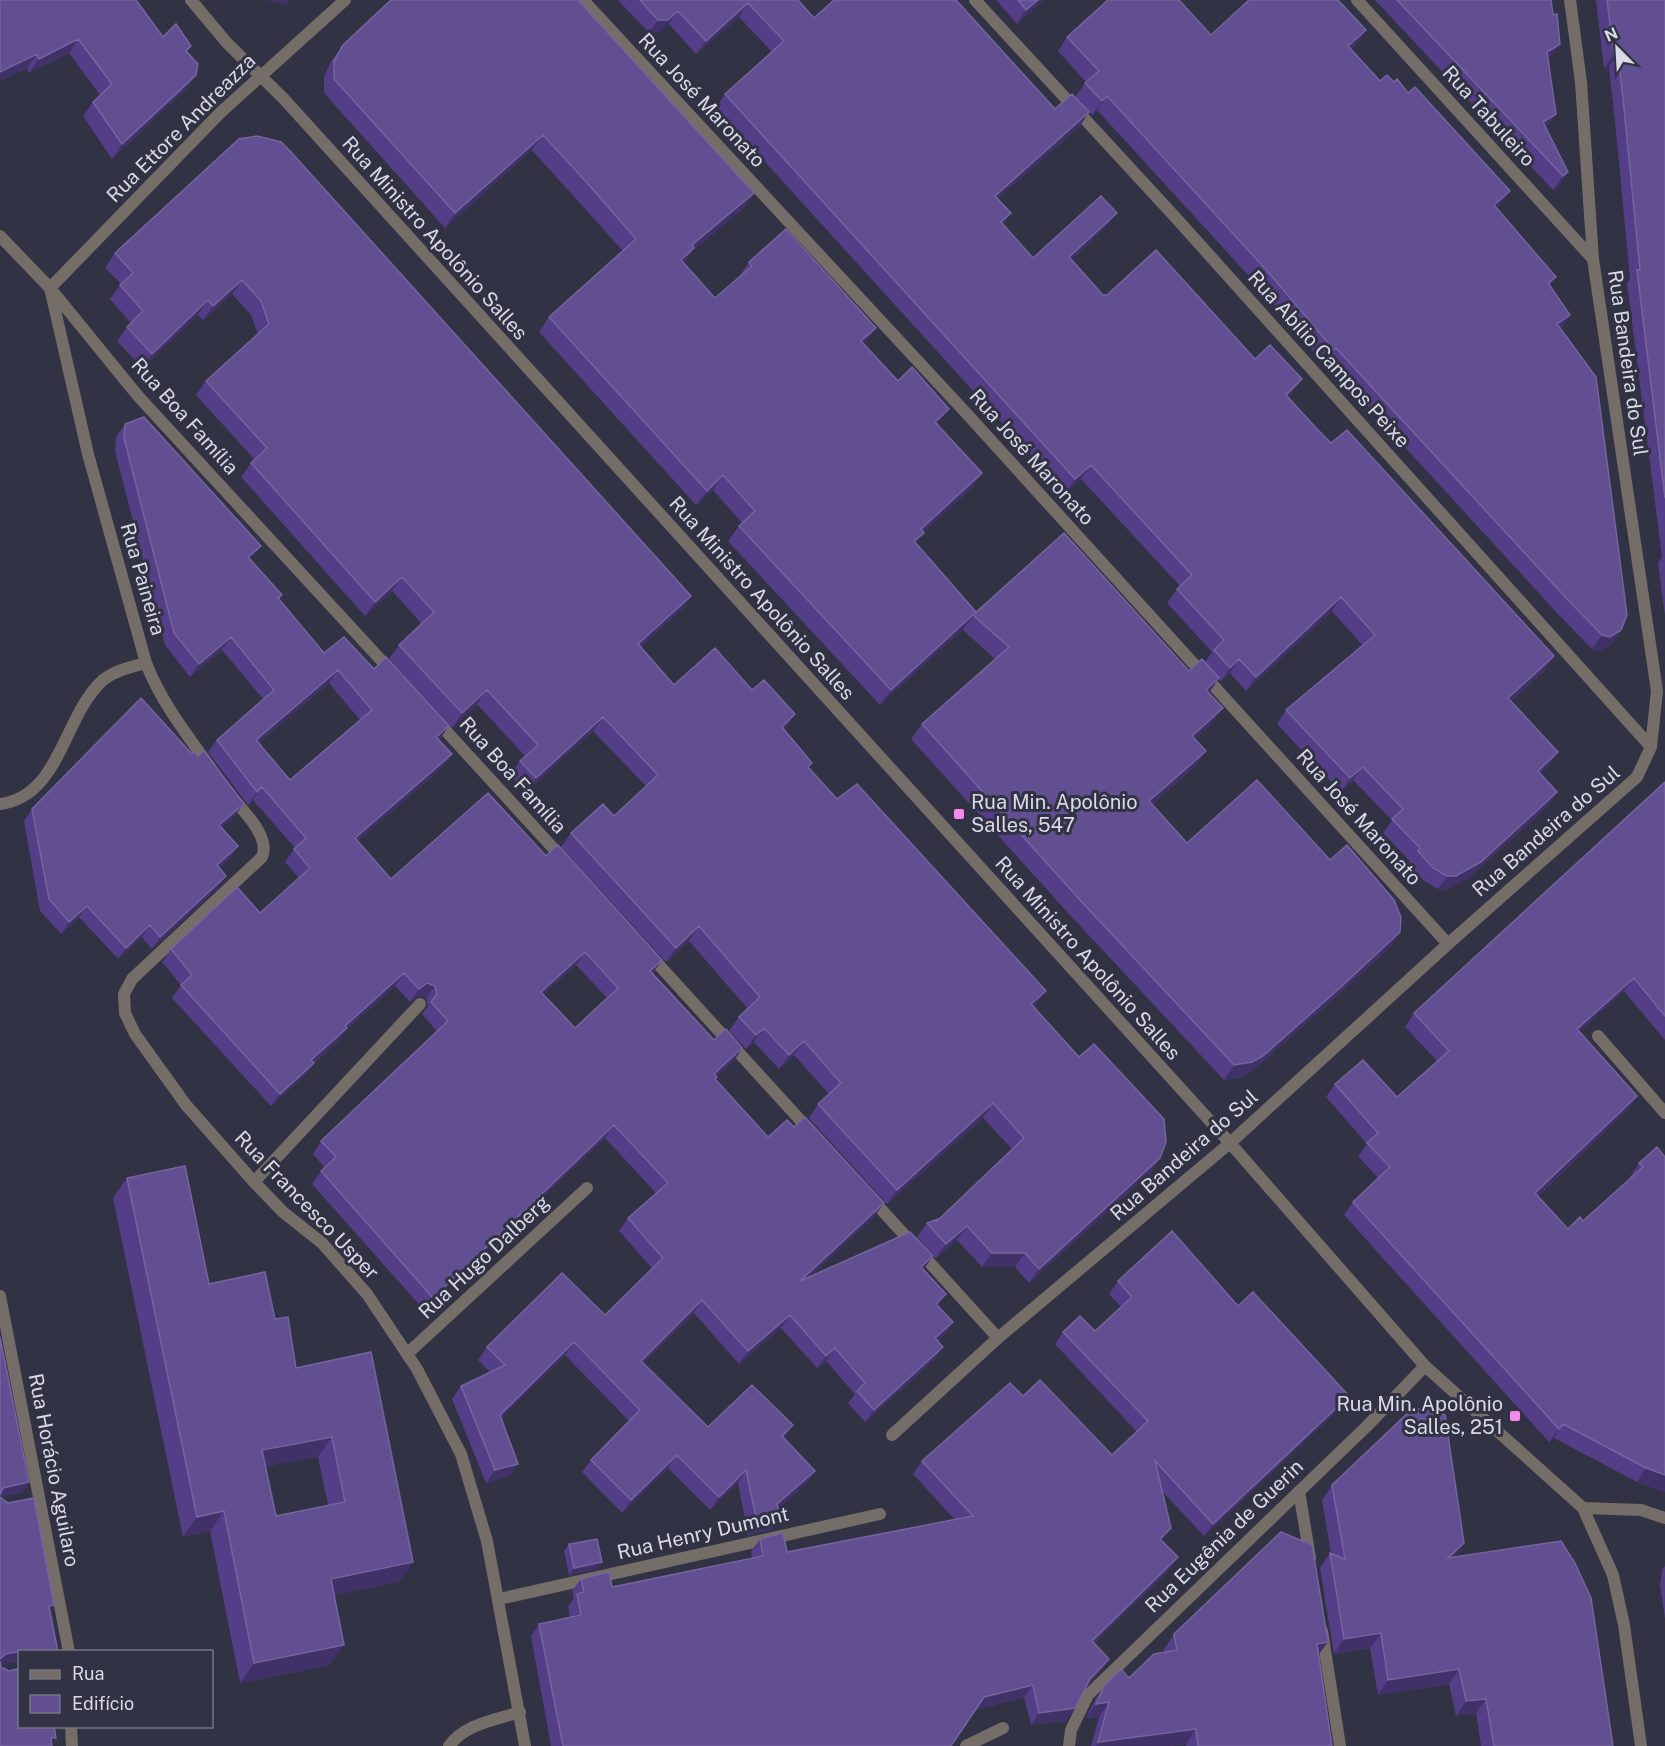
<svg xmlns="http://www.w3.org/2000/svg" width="1665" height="1746" font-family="'Public Sans',sans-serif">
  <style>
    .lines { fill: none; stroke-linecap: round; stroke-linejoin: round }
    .lane { stroke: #756d67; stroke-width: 12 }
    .street { stroke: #756d67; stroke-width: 12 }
    .wall { fill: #543e87; fill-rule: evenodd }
    .shaded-wall { fill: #403268 }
    .building { fill: #624f91; stroke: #75649f; stroke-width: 1.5; fill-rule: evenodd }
    .poi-dot { fill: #f689ee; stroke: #313243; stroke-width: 2 }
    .labels { text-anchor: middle; stroke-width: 6; stroke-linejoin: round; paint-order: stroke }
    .street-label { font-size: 20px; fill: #d9dae6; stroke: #313243 }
    .poi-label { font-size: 20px; fill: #d9dae6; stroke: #313243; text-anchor: start }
  </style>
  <rect width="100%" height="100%" fill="#313243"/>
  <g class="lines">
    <path class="lane" d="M0 804C61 796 63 716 103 680 116 670 131 667 146 663
      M449 1746C465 1724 495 1720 520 1712"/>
    <path class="street" d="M191 0 227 43 284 99 1230 1143 1425 1366 1583 1508 1613 1575 1624 1625 1641 1746
      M583 0 967 414 1448 944
      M975 0 1176 218 1651 747
      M1357 0 1593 259
      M0 236 50 288 138 396 392 672
      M436 720 564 860
      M210 767C186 733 161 702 146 663L88 454 50 288 220 113 345 0
      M231 796C243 811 271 837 262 857L132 979 124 994 125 1013 135 1034 186 1105 254 1182 283 1212 322 1243 367 1294 417 1369 461 1454 487 1541 525 1746
      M648 953 812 1133
      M1598 1036 1665 1113
      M254 1182 420 1004
      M870 1197 998 1338
      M0 1296 69 1652
      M407 1354 587 1188
      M892 1435 998 1338 1230 1143 1448 944 1637 777 1651 747 1657 691 1593 259 1581 82 1570 0
      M1299 1491 1310 1558
      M1583 1508 1641 1510 1665 1518
      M499 1599 880 1514
      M1322 1631 1340 1746
      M71 1726 72 1746
      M966 1746 1003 1728
      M1069 1746 1071 1730 1088 1695 1366 1427 1425 1366"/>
  </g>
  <path class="wall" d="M0 0 163 37 187 52 186 89 112 159 83 116 93 102 100 95 69 53 29 73 27 68 0 81Z
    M618 0H798L814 18 1055 109 1080 126 997 199 1003 225 1033 258 1107 226 1072 259 1103 295 1302 379 1288 397 1331 443 1554 656 1545 670 1511 701 1549 766 1540 774 1557 792 1548 806 1471 876 1447 890 1438 889 1424 881 1408 865 1410 861 1383 833 1392 820 1353 780 1341 792 1277 724 1286 710 1363 646 1332 611 1246 691 1230 673 1221 681 1218 679 1209 693 1212 723 1195 739 1206 751 1195 766 1152 805 1187 843 1330 860 1400 932 1390 947 1331 1001 1252 1071 1242 1077 1224 1080 1069 914 911 739 922 724 995 659 963 630 964 628 880 705 728 541 739 526 742 523 713 490 696 505 539 332 549 317 623 251 532 150 445 228 324 93V76L332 60 343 45 754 193 744 208 692 251 684 263 715 298 739 277 749 262 876 328 864 344 939 423 938 425 972 488 923 532 916 544 976 612 1189 671 1205 662 1212 652 1167 603 1177 589 1180 586 1081 479 1066 493 716 108 725 94 772 52 739 17 696 54 669 24 658 33H649Z
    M996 0H1043L1017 24Z
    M1375 0H1551L1550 58 1548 59 1546 128 1568 172 1559 186 1553 190Z
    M1596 0H1665V616L1658 563 1662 557 1627 283 1630 279 1615 121 1609 67 1604 68Z
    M1180 1 1211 35 1366 30 1356 44 1351 49 1380 81 1394 82 1408 93 1510 191 1500 205 1497 208 1556 277 1549 286 1560 329 1621 630 1612 644 1600 651 1592 649 1558 614 1358 396 1326 362 1324 364 1259 287 1097 110 1092 115 1075 97 1086 82 1058 51 1067 37Z
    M239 139 691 596 681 610 641 646 674 685 752 690 795 714 784 730 809 768 837 799 1036 1005 1034 1007 1160 1158 1150 1173 1029 1283 1015 1267H982L957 1240 936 1258 917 1237 927 1223 936 1222 1012 1149 983 1118 887 1204 809 1118 818 1104 829 1094 794 1055 779 1069 754 1042 746 1049 729 1031 739 1017 748 1009 689 941 666 962 561 847 571 833 614 816 646 786 593 731 526 792 510 775 520 761 525 756 477 704 452 728 389 659 399 645 422 624 392 591 365 616 241 477 251 463 255 460 196 395 206 381 258 334 251 315 232 294 203 320 198 315 142 368 117 341 127 327 131 323 110 299 121 284 105 268 115 253Z
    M125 424 261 546 250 560 282 595 279 599 324 653 439 740 443 767 357 841 391 879 653 973 714 1040 742 1048 734 1061 716 1076 715 1079 768 1137 875 1216 809 1277 924 1269 938 1306 953 1322 944 1335 938 1341 943 1347 934 1360 865 1422 848 1403 855 1394 826 1361 817 1368 781 1328 739 1364 694 1313 643 1363 708 1427 784 1438 815 1471 806 1484 778 1508 780 1517 771 1530 748 1535 738 1483 710 1510 668 1468 622 1513 582 1472 591 1460 629 1421 565 1355 501 1418 518 1464 509 1476 486 1483 452 1399 461 1386 490 1372 478 1360 487 1347 605 1315 652 1268 619 1231 628 1218 656 1193 605 1138 424 1310 312 1184 321 1171 325 1168 313 1154 321 1141 437 1031 422 1014 428 1006 426 998 418 996 410 1002 395 986 345 1031 338 1041 314 1063 305 1075 271 1106 172 998 181 985 162 962 171 949 260 913 299 878 285 862 295 848 253 800 248 805 208 752 217 740 263 699 222 650 190 677 165 645 115 451 116 437ZM329 683 360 720 290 780 258 743ZM576 965 607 998 575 1028 543 994Z
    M192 754 244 804 235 815 222 827 238 846 230 858 219 868 226 876 218 887 152 949 142 937 118 959 79 917 61 934 40 911 24 821 32 809Z
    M1665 782V1040L1624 991 1579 1031 1637 1096 1628 1109 1538 1196 1568 1229 1583 1221 1631 1178 1630 1177 1639 1163 1665 1157V1492L1637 1482 1554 1438 1549 1442 1344 1215 1353 1202 1378 1178 1358 1156 1367 1144 1326 1097 1335 1084 1397 1097 1437 1061 1405 1027 1414 1013Z
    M127 1178 209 1284 275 1319 296 1368 371 1352 399 1582 334 1595 330 1665 240 1683 210 1531 183 1537 113 1198ZM318 1457 328 1505 276 1516 266 1466Z
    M1118 1281 1238 1306 1340 1408 1204 1536 1162 1491V1541L1178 1557 1169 1570 1094 1643 1109 1659 1100 1672 1086 1686 1075 1708 1066 1721 1031 1725 1024 1697 976 1710 951 1746H551L531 1636 539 1624 570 1617 568 1606 574 1598 572 1591 581 1579 612 1587 752 1558 751 1551 760 1539 787 1552 955 1520 913 1474 922 1461 1023 1396 1112 1455 1137 1432 1055 1344 1063 1332 1095 1331 1121 1307 1109 1294Z
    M1332 1485 1464 1543 1454 1557 1613 1746H1481L1476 1713 1456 1716 1449 1684 1378 1695 1370 1648 1334 1654 1320 1568 1330 1553H1331L1322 1500Z
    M569 1544 602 1562 597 1569 569 1575 564 1551Z
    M1665 1566V1619L1660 1585 1662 1570Z
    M1174 1634 1319 1655 1332 1746H1186V1744L1170 1746H1091L1099 1717 1086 1718 1095 1700 1105 1685 1129 1678 1165 1652 1164 1649Z"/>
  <path class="shaded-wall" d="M265 0H290L285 5Z
    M1038 0H1043L1017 24 1026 10Z
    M748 3 739 17 696 54 706 41Z
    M678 11 669 24 658 33H649L658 20Z
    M1366 30 1356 44 1338 60 1348 46Z
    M78 39 69 53 29 73 39 59Z
    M1560 44 1550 58 1537 66 1547 52Z
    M37 54 27 68 0 81V72Z
    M1614 54H1618L1609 67 1604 68Z
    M196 75 186 89 112 159 122 144Z
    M1107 96 1097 110 1092 115 1102 101Z
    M1089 112 1080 126 985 210 995 196Z
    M1556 114 1546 128 1543 122Z
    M543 135 532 150 445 228 455 213Z
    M1568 172 1559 186 1553 190 1563 176Z
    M1510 191 1500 205 1485 219 1494 205Z
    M754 193 744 208 692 251 684 263 671 275 692 245Z
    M1011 213 1002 227 1001 222Z
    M1117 213 1107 226 1060 270 1069 257Z
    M242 280 232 294 203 320 213 306Z
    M208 300 198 315 142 368 152 354Z
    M1570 315 1561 329 1557 324Z
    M876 328 866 342 851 356 861 341Z
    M1302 379 1292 393 1277 408 1286 395Z
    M949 409 939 423 925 436 935 422Z
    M1091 465 1081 479 1066 493 1075 479Z
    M982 473 972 488 910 544 921 529Z
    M723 475 713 490 696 505 707 491Z
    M924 533 913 547 914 541Z
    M261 546 252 558 239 570 248 557Z
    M402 577 392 591 365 616 375 602Z
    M691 596 681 610 629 658 638 644Z
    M1341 597 1332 611 1246 691 1256 677Z
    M976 612 964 628 880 705 891 690Z
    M1621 630 1612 644 1600 651 1592 649 1602 635Z
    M231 637 222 650 190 677 199 664Z
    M1554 656 1545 670 1499 712 1508 698Z
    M1239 659 1230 673 1221 681 1230 668Z
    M338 670 329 683 247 752 256 740Z
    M1219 678 1209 693 1206 690Z
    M487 690 477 704 452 728 462 713Z
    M1223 708 1212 723 1182 751 1192 736Z
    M795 714 785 728 772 742 782 727Z
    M603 717 593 731 526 792 536 778Z
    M449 726 440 739 428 750 436 737Z
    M1206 751 1195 766 1139 816 1149 801Z
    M1558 752 1549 766 1529 785 1538 771Z
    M452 754 443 767 346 851 355 838Z
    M1363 767 1353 780 1341 792 1350 778Z
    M262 787 253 800 248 805 257 792Z
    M1557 792 1548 806 1471 876 1447 890 1438 889 1447 876Z
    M244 804 235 815 211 837 219 825Z
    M238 846 230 858 209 877 217 865Z
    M226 876 218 887 152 949 160 937Z
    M87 906 79 917 61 934 69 922Z
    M150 925 142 937 118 959 126 948Z
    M699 926 689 941 666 962 676 948Z
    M1400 932 1390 947 1331 1001 1252 1071 1242 1077 1224 1080 1234 1065Z
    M585 952 576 965 532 1004 541 992Z
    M662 960 653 973 641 984 650 971Z
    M404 973 395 986 345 1031 338 1041 302 1073 311 1060 345 1026Z
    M1634 978 1624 991 1568 1042 1577 1029Z
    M427 983 435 986 426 998 418 996 410 1002 419 989Z
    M1046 991 1036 1005 1022 1018 1031 1004Z
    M764 1028 754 1042 746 1049 756 1035Z
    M804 1041 794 1055 779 1069 789 1055Z
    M742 1048 734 1061 705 1087 714 1074Z
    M314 1063 305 1075 271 1106 280 1094Z
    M1637 1096 1628 1109 1526 1207 1535 1193Z
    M993 1103 983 1118 887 1204 897 1190Z
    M614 1125 605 1138 424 1310 433 1298Z
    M1160 1158 1150 1173 1029 1283 1039 1269Z
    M884 1203 875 1216 791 1294 800 1281Z
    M967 1226 957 1240 936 1258 946 1244Z
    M992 1253H1025L1015 1267H982Z
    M933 1256 924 1269 912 1279 921 1267Z
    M946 1294 937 1307 936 1304Z
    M702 1300 694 1313 632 1374 641 1361Z
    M790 1315 781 1328 739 1364 748 1351Z
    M953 1322 944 1335 926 1351 935 1338Z
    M574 1342 565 1355 491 1428 500 1415Z
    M943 1347 934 1360 865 1422 874 1410Z
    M835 1348 826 1361 817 1368 826 1356Z
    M1349 1396 1340 1408 1204 1536 1213 1524Z
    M1563 1424 1554 1438 1549 1442 1559 1429Z
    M793 1425 784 1438 782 1436Z
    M332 1437 318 1457 248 1469 262 1450Z
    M677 1455 668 1468 622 1513 631 1500Z
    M518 1464 509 1476 486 1483 495 1470Z
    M1646 1468 1665 1475V1492L1637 1482Z
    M746 1470 738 1483 710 1510 719 1497Z
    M815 1471 806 1484 769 1517 777 1504Z
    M29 1482 22 1493 0 1497V1492L3 1488Z
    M224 1511 210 1531 183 1537 197 1517Z
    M780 1517 771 1530 748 1535 757 1522Z
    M1171 1528 1162 1541 1160 1539Z
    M1464 1543 1454 1558H1448Z
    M1178 1557 1169 1570 1083 1653 1092 1641Z
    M413 1562 399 1582 317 1599 331 1579Z
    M602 1562 597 1569 569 1575 574 1568Z
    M1381 1633 1370 1648 1334 1654 1344 1639Z
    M1328 1642 1317 1657V1644Z
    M344 1645 330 1665 240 1683 254 1663Z
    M20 1652V1661L0 1665V1659L6 1654Z
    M1109 1659 1100 1672 1081 1691 1090 1679Z
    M1459 1669 1449 1684 1378 1695 1388 1680Z
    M1033 1685 1024 1697 975 1710 984 1697Z
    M1486 1699 1476 1713 1456 1716 1466 1701Z
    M1109 1702 1099 1717 1086 1718 1096 1704Z
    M1075 1708 1066 1721 1031 1725 1039 1713Z
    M1196 1729 1186 1744 1170 1746H1096L1098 1742Z"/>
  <path class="building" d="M0 0H136L163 37 176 24 191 46 186 51 198 64 196 75 122 144 93 102 112 84 78 39 39 59 37 54 0 72Z
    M391 0H578L754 193 692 245 694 248 681 260 715 298 752 266 749 262 786 229 876 328 861 341 898 381 912 367 949 409 935 422 982 473 921 529 924 533 914 541 976 612 891 690 739 526 755 511 723 475 707 491 549 317 636 239 589 185 543 135 455 213 334 79V61L343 45Z
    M640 0H798L814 18 834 0H956L1055 109 1072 94 1089 112 995 196 1011 213 1001 222 1033 258 1101 196 1117 213 1069 257 1103 295H1107L1156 250 1255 359 1270 345 1302 379 1286 395 1317 429 1331 443 1347 430 1554 656 1508 698 1558 752 1538 771 1557 792 1481 862 1456 876H1447L1433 868 1418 851 1420 848 1392 819 1403 809 1363 767 1350 778 1286 710 1375 635 1341 597 1256 677 1239 659 1230 668 1214 650 1224 640 1177 589 1192 575 1091 465 1075 479 725 94 784 41 748 3 706 41 678 11 668 20H658Z
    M1018 0H1038L1026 10Z
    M1108 0H1179L1211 35 1249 0H1338L1366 30 1348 46 1380 81 1387 75 1394 82 1397 79 1408 93 1415 87 1510 191 1494 205 1556 277 1548 283 1570 315 1557 324 1596 377 1627 615 1621 630 1610 637 1602 635 1568 600 1368 383 1336 348 1334 350 1269 273 1107 96 1102 101 1085 83 1099 71 1067 37Z
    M1397 0H1551L1553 15 1557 14 1560 44 1547 52 1556 114 1543 122 1568 172 1563 176Z
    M1607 0H1665V498L1637 270H1640L1624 108 1618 54H1614Z
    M257 136 281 142 291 152 691 596 638 644 674 685 715 648 752 690 764 680 795 714 782 727 812 763 808 767 837 799 857 784 1046 991 1031 1004 1079 1057 1094 1044 1164 1119 1166 1142 1160 1158 1039 1269 1025 1253H992L967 1226 946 1244 927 1223 938 1219 936 1222 1024 1138 993 1103 897 1190 818 1104 841 1083 804 1041 789 1055 764 1028 756 1035 739 1017 760 997 699 926 676 948 571 833 603 804 614 816 658 775 603 717 536 778 520 761 538 745 487 690 462 713 399 645 434 612 402 577 375 602 251 463 267 448 206 381 269 324 261 301 242 280 213 306 208 300 152 354 127 327 143 311 120 285 133 273 115 253 239 139Z
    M144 417 261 546 248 557 282 595 278 598 324 653 344 637 374 669 386 657 449 726 436 737 452 754 355 838 391 879 488 793 546 856 558 845 662 960 650 971 714 1040 726 1029 742 1048 714 1074 717 1077 715 1079 768 1137 787 1120 794 1127 805 1117 884 1203 800 1281 910 1232 933 1256 921 1267 946 1294 936 1304 953 1322 935 1338 943 1347 874 1410 857 1391 865 1383 835 1348 826 1356 790 1315 748 1351 702 1300 641 1361 708 1427 752 1385 793 1425 782 1436 815 1471 777 1504 780 1517 757 1522 746 1470 719 1497 677 1455 631 1500 591 1460 640 1410 574 1342 500 1415 518 1464 495 1470 461 1386 505 1365 487 1347 562 1273 605 1315 663 1258 628 1218 668 1183 614 1125 433 1298 321 1171 336 1157 321 1141 448 1021 431 1002 437 994 435 986 427 983 419 989 404 973 345 1026 347 1028 311 1060 314 1063 280 1094 181 985 192 975 171 949 237 887 260 913 310 868 294 849 306 838 262 787 257 792 217 740 274 690 231 637 199 664 174 633 124 438 125 424ZM338 670 372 710 290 780 256 740ZM585 952 618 988 575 1028 541 992Z
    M1064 533 1189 671 1202 659 1219 678 1206 690 1223 708 1192 736 1206 751 1149 801 1187 843 1257 780 1330 860 1347 845 1394 900 1401 917 1400 932 1342 986 1263 1056 1252 1062 1234 1065 1079 899 922 724 1009 647 973 615Z
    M141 698 192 754 194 752 198 756 204 751 244 804 219 825 238 846 217 865 226 876 160 937 150 925 126 948 87 906 69 922 49 899 32 809Z
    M1665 782V1016L1634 978 1577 1029 1637 1096 1535 1193 1568 1229 1580 1217 1583 1221 1643 1167 1639 1163 1657 1147 1665 1157V1475L1646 1468 1563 1424 1559 1429 1353 1202 1390 1167 1367 1143 1378 1133 1335 1084 1363 1060 1397 1097 1449 1051 1414 1013Z
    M185 1166 209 1284 265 1272 275 1319 288 1317 296 1368 371 1352 413 1562 331 1579 344 1645 254 1663 224 1511 197 1517 127 1178ZM332 1437 345 1502 276 1516 262 1450Z
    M1172 1231 1238 1306 1253 1292 1349 1396 1213 1524 1155 1461 1171 1528 1160 1539 1178 1557 1092 1641 1109 1659 1090 1679 1075 1708 1039 1713 1033 1685 984 1697 951 1746H563L539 1624 581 1615 577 1594 584 1592 581 1579 609 1572 612 1587 763 1556 760 1539 783 1533 787 1552 973 1516 922 1461 1010 1383 1023 1396 1040 1380 1112 1455 1148 1421 1063 1332 1080 1316 1095 1331 1132 1297 1118 1281Z
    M0 1337 29 1482 3 1488 0 1495Z
    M1433 1408 1445 1415 1464 1543 1448 1558 1561 1541 1575 1563 1591 1598 1613 1746H1494L1486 1699 1466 1701 1459 1669 1388 1680 1381 1633 1344 1639 1330 1553 1345 1559 1332 1485 1412 1409Z
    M0 1497 8 1503 34 1498 54 1605 49 1606 58 1652H29L26 1650 6 1654 0 1659Z
    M1281 1532 1312 1545 1328 1642 1317 1644 1332 1746H1198L1196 1729 1098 1742 1109 1702 1096 1704 1105 1685 1121 1669 1129 1678 1154 1654 1177 1650 1174 1634Z
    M597 1539 602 1562 574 1568 569 1544Z
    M0 1661 1 1667 9 1671 20 1668V1726H54L56 1738H51L52 1746H0Z"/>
  <g class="poi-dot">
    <rect x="953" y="808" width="12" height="12" rx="3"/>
    <rect x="1509" y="1410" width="12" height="12" rx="3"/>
  </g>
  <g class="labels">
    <g class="street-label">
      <text transform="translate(702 100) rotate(47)" y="7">Rua José Maronato</text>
      <text transform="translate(1489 116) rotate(48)" y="7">Rua Tabuleiro</text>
      <text transform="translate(181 128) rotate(-45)" y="7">Rua Ettore Andreazza</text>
      <text transform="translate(435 238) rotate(48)" y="7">Rua Ministro Apolônio Salles</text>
      <text transform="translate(1329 359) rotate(48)" y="7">Rua Abílio Campos Peixe</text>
      <text transform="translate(1628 363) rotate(82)" y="7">Rua Bandeira do Sul</text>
      <text transform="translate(185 416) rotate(48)" y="7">Rua Boa Família</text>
      <text transform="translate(1032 457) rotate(48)" y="7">Rua José Maronato</text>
      <text transform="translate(143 579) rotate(74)" y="7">Rua Paineira</text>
      <text transform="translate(762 598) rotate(48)" y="7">Rua Ministro Apolônio Salles</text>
      <text transform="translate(513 775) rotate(48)" y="7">Rua Boa Família</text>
      <text transform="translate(1359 817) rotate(48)" y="7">Rua José Maronato</text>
      <text transform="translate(1546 831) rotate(-41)" y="7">Rua Bandeira do Sul</text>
      <text transform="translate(1088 958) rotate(48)" y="7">Rua Ministro Apolônio Salles</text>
      <text transform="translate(1184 1155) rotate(-41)" y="7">Rua Bandeira do Sul</text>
      <text transform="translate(307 1205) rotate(46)" y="7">Rua Francesco Usper</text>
      <text transform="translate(484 1257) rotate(-43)" y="7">Rua Hugo Dalberg</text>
      <text transform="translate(54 1470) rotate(79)" y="7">Rua Horácio Aguilaro</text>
      <text transform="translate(703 1533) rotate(-13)" y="7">Rua Henry Dumont</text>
      <text transform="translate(1224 1536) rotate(-44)" y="7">Rua Eugênia de Guerin</text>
    </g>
    <g class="poi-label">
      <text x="971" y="809">Rua Min. Apolônio<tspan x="971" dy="23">Salles, 547</tspan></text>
      <text x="1503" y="1411" text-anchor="end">Rua Min. Apolônio<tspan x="1503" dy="23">Salles, 251</tspan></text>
    </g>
  </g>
  <rect x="18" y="1650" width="195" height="78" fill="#313243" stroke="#747584" stroke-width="1.5"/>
  <rect x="30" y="1670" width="30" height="9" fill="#756d67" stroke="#747584" stroke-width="1.5"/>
  <text x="72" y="1680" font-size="18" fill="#d9dae6">Rua</text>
  <rect x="30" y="1695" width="30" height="18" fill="#624f91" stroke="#747584" stroke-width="1.5"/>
  <text x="72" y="1710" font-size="18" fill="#d9dae6">Edifício</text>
  <g transform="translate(1617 48) rotate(336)" stroke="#313243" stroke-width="4.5" paint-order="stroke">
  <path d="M0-4.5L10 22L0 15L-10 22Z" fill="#d9dae6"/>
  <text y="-9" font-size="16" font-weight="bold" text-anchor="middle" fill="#d9dae6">N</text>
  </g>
</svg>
